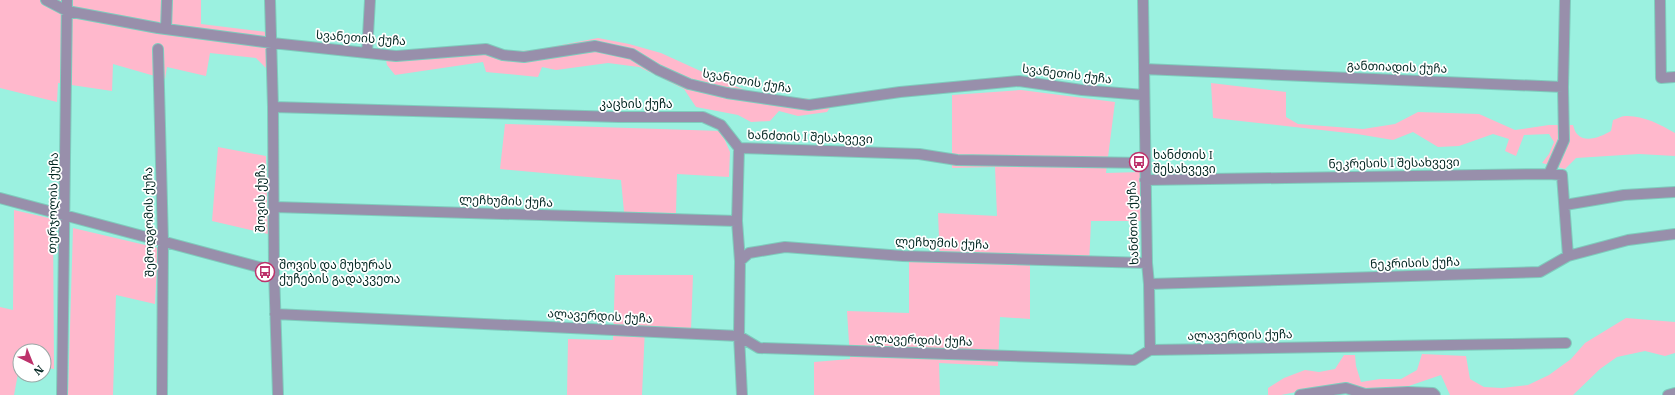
<svg xmlns="http://www.w3.org/2000/svg" width="1675" height="395" font-family="'IBM Plex Serif','Noto Sans Georgian',serif">
  <style>
    .green { fill: #ffb8cc }
    .lines { fill: none; stroke-linecap: round; stroke-linejoin: round }
    .minor-casing { stroke: #7fccbd; stroke-width: 12 }
    .minor { stroke: #988fab; stroke-width: 10 }
    .labels { text-anchor: middle; stroke-width: 3.5; stroke-linejoin: round; paint-order: stroke }
    .street-label { font-size: 12px; fill: #002520; stroke: #fff }
    .poi-label { font-size: 12px; fill: #002520; stroke: #fff; text-anchor: start }
  </style>
  <rect width="100%" height="100%" fill="#9bf1e0"/>
  <path class="green" d="M0 0H201V24L267 32 270 63 266 68 256 58 210 53 206 76 167 67 165 79 113 64 112 91 58 83 57 102 0 88Z
    M598 38 629 44 661 53 729 84 755 93 811 99 835 100 827 112 798 116 779 111 770 121 751 122 738 115 696 107 684 89 639 67 608 63 556 70 542 67 538 77 486 72 483 62 395 75 387 65 386 60H410L480 53 535 50Z
    M1211 83 1286 92V117L1298 124 1363 129 1395 124 1418 112 1479 114 1515 130 1549 125H1573C1574 128 1575 132 1577 134 1586 144 1602 136 1611 131L1613 120C1617 119 1621 116 1625 116 1642 115 1660 124 1675 133V156L1639 154 1576 158 1565 169 1542 163 1549 154 1554 142 1549 134 1524 135 1516 156 1505 151 1509 139 1493 134 1459 146 1438 147 1413 132 1393 140 1357 134 1213 118Z
    M1021 90 1115 102 1106 173 1141 172 1142 221H1091L1089 266 1030 265V319L1000 317 998 366 939 363 940 395H814V362L850 359 847 311 909 313V261L940 263 938 213 997 216 995 167 952 168V95Z
    M505 124 721 131 730 152 729 177 677 174 676 213 624 212 621 180 500 169Z
    M218 147 266 156 268 234 212 221Z
    M14 210 53 219 54 369 44 367V351H20V363L14 395H0V307L13 310Z
    M73 228 158 248 155 304 116 295 113 395H68Z
    M615 275H693L691 330 645 327 642 395H567L568 339 613 340Z
    M1626 318 1675 322V353L1665 356 1645 351 1617 357 1600 369 1573 395H1450L1441 375 1400 389H1363L1347 382 1281 395H1268V388L1284 378 1305 370 1319 372 1335 369 1344 355H1355L1356 366 1361 382 1380 379H1401L1417 370 1422 354 1466 356 1470 379 1484 387 1502 388 1528 385 1549 375 1571 359 1585 343Z"/>
  <g class="lines">
    <g class="minor-casing">
      <path id="minor" d="M46 0 67 11 158 28 272 43 396 56 486 49 503 55 524 57 595 46 632 54 658 70 689 84 727 93 809 105 900 92 1019 81 1082 90 1144 95
        M270 0 273 107 274 271 278 395
        M1143 0 1147 263 1149 284 1150 350
        M1660 0 1661 78 1675 77
        M166 29 167 0
        M158 49 163 242 162 395
        M367 53 370 0
        M1144 69 1563 87 1565 0
        M273 107 619 117H703L721 125 739 148 737 221 740 261 739 336 742 395
        M739 148 919 154 957 160 1145 163
        M1549 174 1564 140 1563 87
        M1145 180 1549 174 1562 175 1568 256
        M0 198 274 271
        M1565 205 1624 195 1675 192
        M274 207 737 221
        M740 261 749 253 785 247 903 256 1147 263
        M1149 284 1540 272 1568 256 1628 240 1675 234
        M275 314 739 336 759 348 1134 360 1150 350 1566 343
        M62 395 67 0
        M1300 395 1346 388 1365 394 1408 392 1433 393 1435 395
        M1668 395 1675 393"/>
    </g>
    <use href="#minor" class="minor"/>
  </g>
  <defs>
    <g id="bus-ring" transform="scale(1)"><circle r="9.5" fill="#fff" stroke="#bd326b" stroke-width="1.5"/><path d="M-5-6H5V4H4V6H2V4H-2V6H-4V4H-5ZM-3.5-4V0h7V-4ZM-3.5 1.2v1.5H-2V1.2ZM2 1.2v1.5H3.5V1.2Z" fill="#bd326b"/></g>
  </defs>
  <g fill-rule="evenodd">
    <use href="#bus-ring" x="1139" y="162"/>
    <use href="#bus-ring" x="265" y="272"/>
  </g>
  <g class="labels">
    <g class="street-label">
      <text transform="translate(361 38) rotate(4)" y="4">სვანეთის ქუჩა</text>
      <text transform="translate(1397 67) rotate(2)" y="4">განთიადის ქუჩა</text>
      <text transform="translate(1067 74) rotate(7)" y="4">სვანეთის ქუჩა</text>
      <text transform="translate(747 81) rotate(10)" y="4">სვანეთის ქუჩა</text>
      <text x="636" y="108">კაცხის ქუჩა</text>
      <text transform="translate(810 137) rotate(2)" y="4">ხანძთის I შესახვევი</text>
      <text transform="translate(1394 163) rotate(-1)" y="4">ნეკრესის I შესახვევი</text>
      <text transform="translate(261 198) rotate(-90)" y="4">შოვის ქუჩა</text>
      <text transform="translate(506 201) rotate(2)" y="4">ლეჩხუმის ქუჩა</text>
      <text transform="translate(53 203) rotate(-89)" y="4">თერჯოლის ქუჩა</text>
      <text transform="translate(149 222) rotate(-91)" y="4">შემოდგომის ქუჩა</text>
      <text transform="translate(1133 223) rotate(-92)" y="4">ხანძთის ქუჩა</text>
      <text transform="translate(942 243) rotate(2)" y="4">ლეჩხუმის ქუჩა</text>
      <text transform="translate(1415 263) rotate(-2)" y="4">ნეკრისის ქუჩა</text>
      <text transform="translate(600 316) rotate(3)" y="4">ალავერდის ქუჩა</text>
      <text transform="translate(1240 335) rotate(-1)" y="4">ალავერდის ქუჩა</text>
      <text transform="translate(920 340) rotate(2)" y="4">ალავერდის ქუჩა</text>
    </g>
    <g class="poi-label">
      <text x="1153" y="159">ხანძთის I<tspan x="1153" dy="14">შესახვევი</tspan></text>
      <text x="279" y="269">შოვის და მუხურას<tspan x="279" dy="14">ქუჩების გადაკვეთა</tspan></text>
    </g>
  </g>
  <g transform="translate(32 363) rotate(137)"><circle r="19" fill="#ffffff" stroke="#99a8a6"/>
  <path d="M0-3L7 15L0 10L-7 15Z" fill="#bd326b"/>
  <text y="-6" font-size="11" font-weight="bold" text-anchor="middle" fill="#002520">N</text>
  </g>
</svg>
